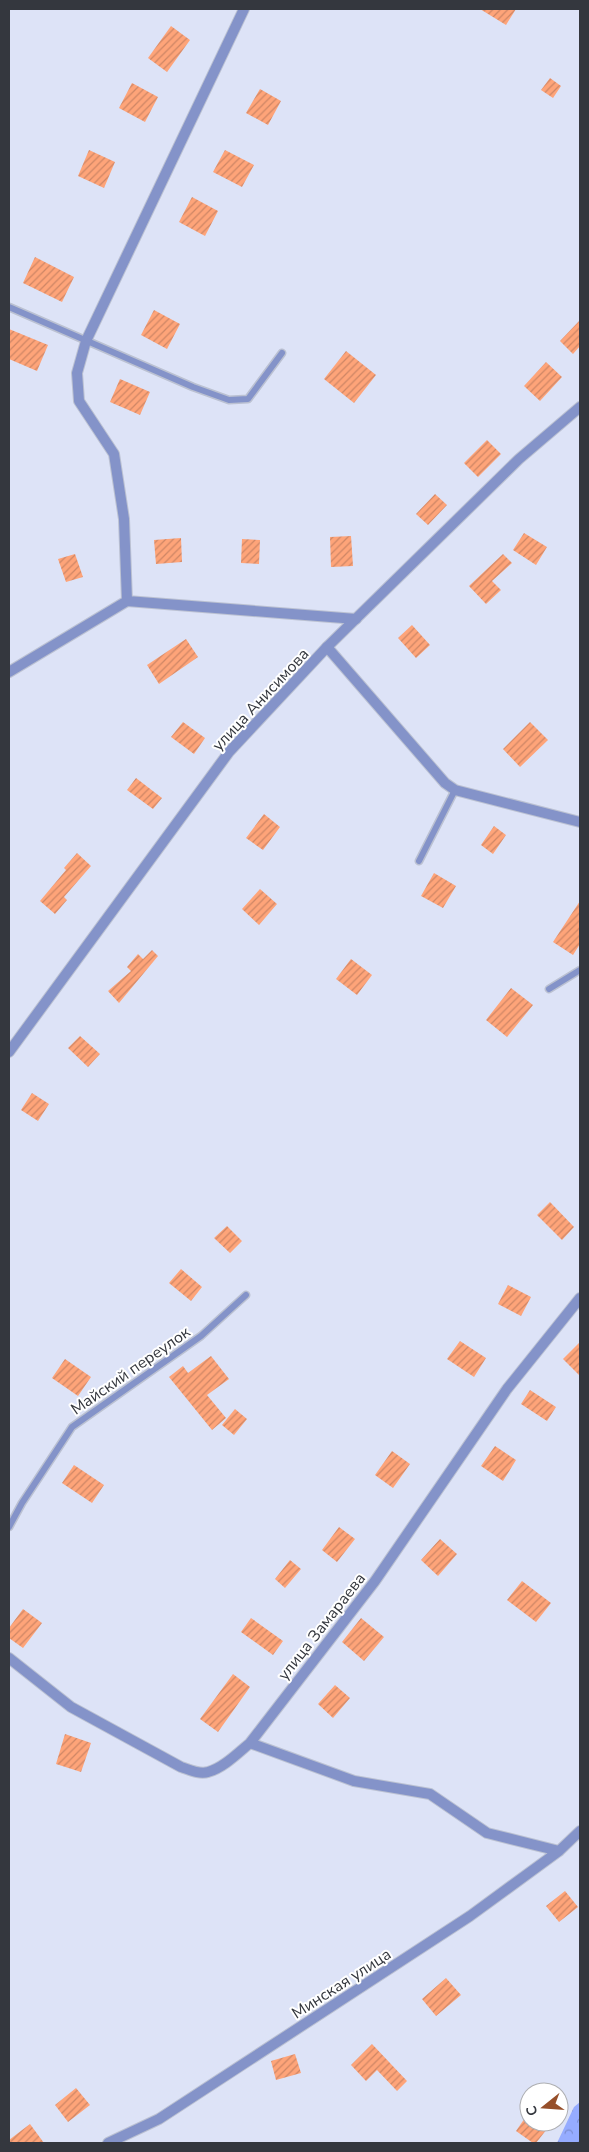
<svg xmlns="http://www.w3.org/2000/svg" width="589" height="2152" font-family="'Nunito Sans',sans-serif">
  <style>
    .forest { fill: url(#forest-crowns) }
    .building { fill: url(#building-hatch) }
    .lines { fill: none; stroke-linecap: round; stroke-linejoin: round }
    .service-casing { stroke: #bbc1d2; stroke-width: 9 }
    .minor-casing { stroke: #bbc1d2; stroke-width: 12 }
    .tertiary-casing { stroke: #bbc1d2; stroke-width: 12 }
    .service { stroke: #8493c9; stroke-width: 6 }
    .minor { stroke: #8493c9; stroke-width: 10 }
    .tertiary { stroke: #8493c9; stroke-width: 10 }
    .labels { text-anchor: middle; stroke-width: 4; stroke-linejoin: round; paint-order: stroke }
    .street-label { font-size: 16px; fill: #34373e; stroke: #fff }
  </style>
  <defs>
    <pattern id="forest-crowns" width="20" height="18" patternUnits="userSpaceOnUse" patternTransform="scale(1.25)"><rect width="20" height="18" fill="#96acff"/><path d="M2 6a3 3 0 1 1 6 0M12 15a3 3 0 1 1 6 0" fill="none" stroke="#7b8dd0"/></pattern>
    <pattern id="building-hatch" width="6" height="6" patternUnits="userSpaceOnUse" patternTransform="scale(1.25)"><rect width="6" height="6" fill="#fea479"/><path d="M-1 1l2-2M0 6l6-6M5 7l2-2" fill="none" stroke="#ce8665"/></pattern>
  </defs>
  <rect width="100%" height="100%" fill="#dde3f7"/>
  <path class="forest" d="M580 2102V2143H557L574 2107Z"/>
  <path class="building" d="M480 9H516L506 25Z
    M171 26 190 40 167 72 148 58Z
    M550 78 561 86 553 98 541 90Z
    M132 83 158 97 145 122 119 108Z
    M260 89 281 101 268 125 246 113Z
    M89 150 115 162 104 188 78 176Z
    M225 150 254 165 242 187 213 172Z
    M192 197 218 211 205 236 179 222Z
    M35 257 74 277 62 302 23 283Z
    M154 310 180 324 167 349 141 335Z
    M580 320V346L573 354 560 341Z
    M9 329 48 345 37 371 9 359Z
    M346 351 376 375 354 403 324 379Z
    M546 362 562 377 540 401 524 386Z
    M120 379 150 392 140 415 110 402Z
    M487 440 501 454 478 477 464 463Z
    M435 494 447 505 428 525 416 514Z
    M524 533 547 547 536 565 513 550Z
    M351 536 353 566 331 567 330 537Z
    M181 538 182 562 156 564 154 540Z
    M242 539 260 540 259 564 241 563Z
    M75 554 83 577 66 582 58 559Z
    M503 554 512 563 492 581 501 590 486 604 469 586Z
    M412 625 430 645 416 658 398 638Z
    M186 639 198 657 159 684 147 665Z
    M183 722 205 738 194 754 171 737Z
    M530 722 548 740 520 767 503 749Z
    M136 778 162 798 153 809 127 790Z
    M264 814 280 827 263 850 246 838Z
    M494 826 506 835 493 854 481 845Z
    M77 853 91 866 64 897 67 900 55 914 40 901 66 870 64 868Z
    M434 873 456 886 443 908 421 896Z
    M260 889 277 904 259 925 242 909Z
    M580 901V944L573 955 553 942Z
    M152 950 158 956 119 1003 108 991 131 971 127 967 138 954 143 959Z
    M351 959 372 975 357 995 336 979Z
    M511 988 533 1005 507 1037 486 1020Z
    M80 1036 100 1054 88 1067 68 1048Z
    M32 1093 49 1104 38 1121 21 1110Z
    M550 1202 574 1227 562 1240 537 1215Z
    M227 1226 242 1241 230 1253 214 1238Z
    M181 1269 202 1287 191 1301 169 1283Z
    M508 1285 531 1297 521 1316 498 1304Z
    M460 1341 486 1358 474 1377 447 1359Z
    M580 1342V1376L563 1359Z
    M211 1356 229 1379 207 1395 226 1418 212 1430 169 1377 183 1366 188 1373Z
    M65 1359 91 1377 78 1396 52 1378Z
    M530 1390 556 1407 547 1421 521 1404Z
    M235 1409 247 1419 234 1435 222 1425Z
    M495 1446 516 1460 503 1481 481 1466Z
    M392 1451 410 1464 393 1488 375 1475Z
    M74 1465 104 1485 92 1503 62 1483Z
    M339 1527 355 1539 337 1562 322 1550Z
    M440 1539 457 1554 438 1576 421 1560Z
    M290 1560 301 1569 285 1588 275 1579Z
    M522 1581 551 1603 536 1622 507 1600Z
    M23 1609 42 1623 23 1648 9 1638V1628Z
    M251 1618 283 1641 273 1655 241 1632Z
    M361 1618 384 1637 364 1661 342 1642Z
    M233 1674 250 1687 218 1732 200 1719Z
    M335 1685 350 1698 333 1718 318 1704Z
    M65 1734 91 1743 81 1772 56 1764Z
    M565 1891 578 1907 559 1922 546 1906Z
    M446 1978 461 1995 436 2016 422 1999Z
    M372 2044 407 2081 397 2091 377 2070 366 2081 351 2065Z
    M295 2054 301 2073 276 2080 271 2061Z
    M76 2088 90 2105 68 2122 55 2105Z
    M527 2115 529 2122H537L547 2129 536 2143H533L516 2131Z
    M30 2124 44 2143H9V2140Z"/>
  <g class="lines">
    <g class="service-casing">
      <path id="service" d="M9 307 193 387 229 400 248 399 282 353
        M419 861 455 790
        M549 989 580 970
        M9 1527 22 1503 72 1427 201 1336 246 1295"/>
    </g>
    <g class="minor-casing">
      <path id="minor" d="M127 601 124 519 114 454 79 401 77 373 86 341 244 9
        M327 647 445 783 455 790 580 822
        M9 672 127 601 356 619
        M9 1658 71 1707 181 1767C188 1769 199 1775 208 1772 223 1768 238 1753 250 1743L375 1581 507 1389 580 1298
        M250 1743 354 1781 430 1794 487 1833 559 1851
        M108 2143 159 2119 470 1916 559 1851 580 1831"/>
    </g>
    <g class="tertiary-casing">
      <path id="tertiary" d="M9 1052 229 752 327 647 519 459 580 407"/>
    </g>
    <use href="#service" class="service"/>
    <use href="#minor" class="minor"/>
    <use href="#tertiary" class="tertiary"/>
  </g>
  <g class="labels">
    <g class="street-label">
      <text transform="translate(260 699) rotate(-47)" y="6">улица Анисимова</text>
      <text transform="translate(130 1370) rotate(-35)" y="6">Майский переулок</text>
      <text transform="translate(321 1626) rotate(-52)" y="6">улица Замараева</text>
      <text transform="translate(341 1983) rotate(-33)" y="6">Минская улица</text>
    </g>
  </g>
  <rect width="589" height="2152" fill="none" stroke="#34373e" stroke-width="20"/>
  <g transform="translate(544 2107) rotate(253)"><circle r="24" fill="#ffffff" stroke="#aeafb2"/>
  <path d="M0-4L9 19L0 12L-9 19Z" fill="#964f2a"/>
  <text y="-8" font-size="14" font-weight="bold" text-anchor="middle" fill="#34373e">С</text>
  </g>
</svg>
